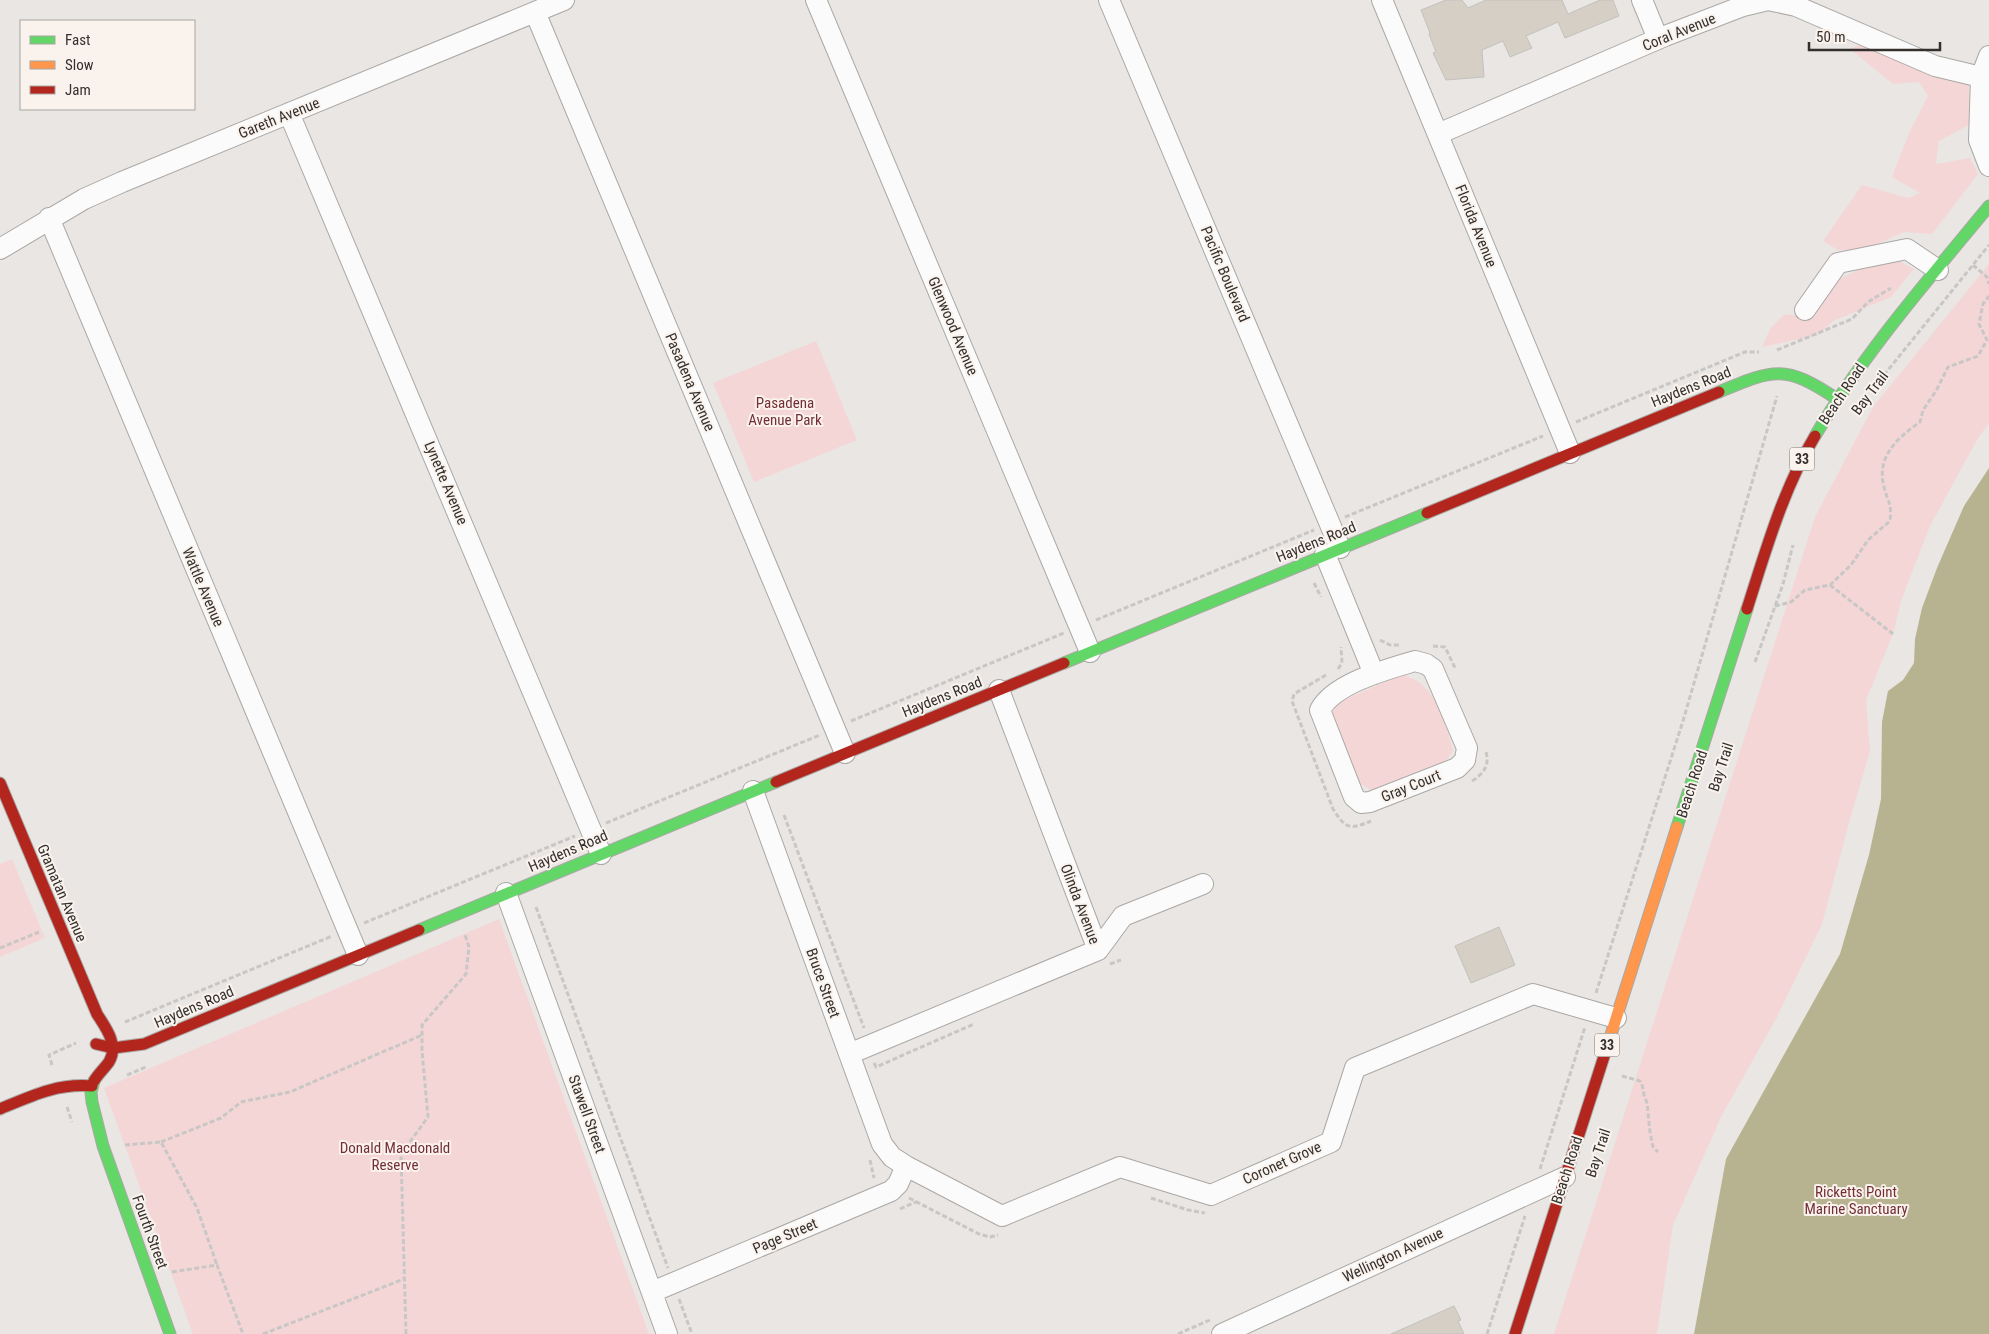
<svg xmlns="http://www.w3.org/2000/svg" width="1989" height="1334" font-family="'Roboto Condensed',sans-serif">
  <style>
    .green { fill: #f5d6d6 }
    .water { fill: #b7b390 }
    .building { fill: #d5cfc6; stroke: #c3c1be }
    .lines { fill: none; stroke-linecap: round; stroke-linejoin: round }
    .street-casing { stroke: #aaa8a5; stroke-width: 22 }
    .fast-casing { stroke: #aaa8a5; stroke-width: 13 }
    .slow-casing { stroke: #aaa8a5; stroke-width: 13 }
    .jam-casing { stroke: #aaa8a5; stroke-width: 13 }
    .path { stroke: #c8c7c6; stroke-width: 3; stroke-dasharray: 5 2.5; stroke-linecap: butt }
    .street { stroke: #fcfbfb; stroke-width: 20 }
    .fast { stroke: #63d668; stroke-width: 11 }
    .slow { stroke: #ff974d; stroke-width: 11 }
    .jam { stroke: #b3261e; stroke-width: 11 }
    .labels { text-anchor: middle; stroke-width: 4; stroke-linejoin: round; paint-order: stroke }
    .shield { fill: #faf3ed; stroke: #6f6a67; stroke-width: 1 }
    .shield-label { font-size: 14px; font-weight: bold; fill: #33302e }
    .street-label { font-size: 15px; fill: #33302e; stroke: #faf3ed }
    .park-label { font-size: 15px; fill: #732e36; stroke: #faf3ed }
  </style>
  <rect width="100%" height="100%" fill="#e9e6e3"/>
  <path class="green" d="M1862 44 1969 84V125L1939 141 1936 164 1970 158 1978 174 1932 234 1904 232 1864 250H1838L1823 241 1862 185 1908 198 1920 193 1892 177 1910 131 1928 96 1919 82 1893 84 1850 49Z
    M1892 257 1914 269 1891 297 1833 321 1818 335 1762 347 1770 329 1785 314 1808 318 1833 282 1875 262Z
    M1989 264V423L1978 438 1930 526 1902 598 1893 634 1866 700 1870 751 1850 819 1822 924 1776 1019 1722 1115 1673 1225 1657 1334H1554L1815 517 1873 407Z
    M816 341 857 440 754 482 713 383Z
    M1402 674C1407 676 1412 678 1417 681 1438 694 1447 728 1453 751L1446 761 1371 790 1359 783 1331 715 1337 704 1349 698Z
    M12 859 45 938 0 957V864Z
    M499 919 649 1334H193L104 1088Z"/>
  <path class="water" d="M1989 468V1334H1694L1726 1159 1840 954 1869 855 1881 799 1882 722 1888 691 1903 680 1914 663 1915 639 1922 608 1937 568 1964 506Z"/>
  <path class="building" d="M1446 0H1462L1468 8 1486 0H1562L1568 14 1600 0H1613L1619 16 1565 38 1558 22 1526 36 1532 48 1510 57 1503 41 1482 50 1484 77 1446 80 1433 53 1436 52 1429 34 1430 33 1421 10Z
    M1499 927 1515 965 1471 983 1455 946Z
    M1454 1306 1461 1320 1458 1321 1464 1334H1391Z"/>
  <g class="lines">
    <g class="street-casing">
      <path id="street" d="M816 0 1090 652
        M1109 0 1340 548
        M1382 0 1570 453
        M1642 0 1658 39
        M535 12 845 753
        M1989 56 1981 77 1979 140 1989 166
        M289 113 601 854
        M1438 134 1665 36 1743 6 1768 0 1796 6 1935 66 1981 77
        M49 218 358 955
        M0 249 84 199 122 182 564 0
        M1805 310 1838 263 1907 249 1938 270
        M1325 554 1374 674
        M1415 661 1426 664 1433 669 1467 748 1465 760 1457 768 1370 802 1361 803 1354 797 1320 710C1334 683 1388 669 1415 661Z
        M999 690 1098 950
        M753 791 882 1144 892 1157 906 1166 1002 1216 1120 1167 1211 1195 1331 1142 1355 1068 1533 994 1616 1018
        M506 893 667 1334
        M1098 950 1123 916 1203 884
        M849 1054 1098 950
        M652 1292 891 1191 898 1184 906 1166
        M1222 1334 1565 1177"/>
    </g>
    <g class="fast-casing">
      <path id="fast" d="M1719 392C1774 369 1785 364 1837 399
        M1815 436C1864 353 1928 280 1989 206
        M1064 663 1427 513
        M1677 827 1747 609
        M419 930 776 782
        M94 1081 91 1092 92 1102 103 1146 170 1334"/>
    </g>
    <g class="slow-casing">
      <path id="slow" d="M1607 1047 1677 827"/>
    </g>
    <g class="jam-casing">
      <path id="jam" d="M1427 513 1719 392
        M1747 609C1766 550 1783 489 1815 436
        M776 782 1064 663
        M0 783 97 1014C106 1028 119 1045 109 1062 104 1069 98 1074 94 1081
        M96 1044 113 1048 144 1044 419 930
        M0 1109C31 1096 58 1083 92 1086
        M1515 1334 1607 1047"/>
    </g>
    <path class="path" d="M1973 265 1987 277 1989 284
      M1777 350 1852 319 1868 302 1891 288
      M1884 375 1989 245
      M1576 422 1745 352H1759
      M1345 517 1543 436
      M1314 583 1321 597
      M1830 585 1893 634
      M1775 606 1791 602 1805 590 1830 585 1851 565 1868 540 1890 521C1892 503 1888 503 1884 487 1876 457 1897 438 1920 422L1923 410 1936 391 1948 367 1978 356 1987 340 1979 324 1983 304 1989 296
      M1096 620 1314 530
      M1380 640 1390 645H1399
      M1433 646 1445 647 1455 668
      M1755 662 1783 584 1793 545
      M1338 669 1342 663 1341 647
      M1326 675 1294 694 1292 701 1333 809C1346 829 1349 830 1371 821
      M851 721 1064 633
      M1472 781C1483 774 1490 766 1486 752
      M784 815 864 1028
      M606 823 820 735
      M536 907 668 1268
      M364 923 575 836
      M0 948 39 932
      M1110 964 1121 960
      M1596 993 1683 721 1777 396
      M125 1022 332 936
      M874 1063 876 1067 974 1024
      M52 1065 49 1055 76 1043
      M127 1075 146 1067
      M1622 1076 1640 1081 1642 1084 1644 1095 1647 1103 1650 1132 1653 1147 1658 1152
      M67 1107 72 1122
      M161 1142 221 1118 241 1102 290 1092 422 1035
      M125 1145 161 1142 197 1208 217 1265
      M870 1160 874 1178
      M1540 1169 1585 1027
      M909 1198 979 1234 990 1237 998 1235
      M1151 1198 1188 1210 1205 1213
      M900 1209 916 1202
      M172 1272 217 1265 243 1334
      M679 1299 692 1334
      M263 1334 404 1279
      M406 1334 401 1154 428 1117 422 1051V1025L466 974 469 947 465 935
      M1178 1334 1210 1320
      M1487 1334 1525 1216"/>
    <use href="#street" class="street"/>
    <use href="#fast" class="fast"/>
    <use href="#slow" class="slow"/>
    <use href="#jam" class="jam"/>
  </g>
  <g class="labels">
    <g class="shield">
      <rect x="1789.5" y="447.5" width="25" height="23" rx="4"/>
      <rect x="1594.5" y="1033.5" width="25" height="23" rx="4"/>
    </g>
    <g class="shield-label">
      <text x="1802" y="464">33</text>
      <text x="1607" y="1050">33</text>
    </g>
    <g class="street-label">
      <text transform="translate(1679 32) rotate(-22)" y="5">Coral Avenue</text>
      <text transform="translate(279 118) rotate(-22)" y="5">Gareth Avenue</text>
      <text transform="translate(1476 226) rotate(68)" y="5">Florida Avenue</text>
      <text transform="translate(1225 274) rotate(67)" y="5">Pacific Boulevard</text>
      <text transform="translate(953 326) rotate(67)" y="5">Glenwood Avenue</text>
      <text transform="translate(690 382) rotate(67)" y="5">Pasadena Avenue</text>
      <text transform="translate(1691 387) rotate(-22)" y="5">Haydens Road</text>
      <text transform="translate(1870 393) rotate(-53)" y="5">Bay Trail</text>
      <text transform="translate(1842 394) rotate(-56)" y="5">Beach Road</text>
      <text transform="translate(446 483) rotate(67)" y="5">Lynette Avenue</text>
      <text transform="translate(1316 542) rotate(-22)" y="5">Haydens Road</text>
      <text transform="translate(203 587) rotate(67)" y="5">Wattle Avenue</text>
      <text transform="translate(942 697) rotate(-22)" y="5">Haydens Road</text>
      <text transform="translate(1721 767) rotate(-72)" y="5">Bay Trail</text>
      <text transform="translate(1692 784) rotate(-72)" y="5">Beach Road</text>
      <text transform="translate(1411 786) rotate(-22)" y="5">Gray Court</text>
      <text transform="translate(568 851) rotate(-23)" y="5">Haydens Road</text>
      <text transform="translate(62 893) rotate(67)" y="5">Gramatan Avenue</text>
      <text transform="translate(1080 904) rotate(69)" y="5">Olinda Avenue</text>
      <text transform="translate(823 983) rotate(70)" y="5">Bruce Street</text>
      <text transform="translate(194 1007) rotate(-23)" y="5">Haydens Road</text>
      <text transform="translate(587 1114) rotate(70)" y="5">Stawell Street</text>
      <text transform="translate(1598 1153) rotate(-72)" y="5">Bay Trail</text>
      <text transform="translate(1282 1163) rotate(-24)" y="5">Coronet Grove</text>
      <text transform="translate(1567 1170) rotate(-72)" y="5">Beach Road</text>
      <text transform="translate(150 1232) rotate(70)" y="5">Fourth Street</text>
      <text transform="translate(785 1236) rotate(-23)" y="5">Page Street</text>
      <text transform="translate(1393 1255) rotate(-25)" y="5">Wellington Avenue</text>
    </g>
    <g class="park-label">
      <text x="785" y="408">Pasadena<tspan x="785" dy="17">Avenue Park</tspan></text>
      <text x="395" y="1153">Donald Macdonald<tspan x="395" dy="17">Reserve</tspan></text>
      <text x="1856" y="1197">Ricketts Point<tspan x="1856" dy="17">Marine Sanctuary</tspan></text>
    </g>
  </g>
  <rect x="20" y="20" width="175" height="90" fill="#faf3ed" stroke="#aaa5a1"/>
  <rect x="30" y="36" width="25" height="8" fill="#63d668" stroke="#aaa5a1"/>
  <text x="65" y="45" font-size="15" fill="#33302e">Fast</text>
  <rect x="30" y="61" width="25" height="8" fill="#ff974d" stroke="#aaa5a1"/>
  <text x="65" y="70" font-size="15" fill="#33302e">Slow</text>
  <rect x="30" y="86" width="25" height="8" fill="#b3261e" stroke="#aaa5a1"/>
  <text x="65" y="95" font-size="15" fill="#33302e">Jam</text>
  <path d="M1809 42v8h131v-8" fill="none" stroke="#33302e" stroke-width="2.5"/>
  <text x="1816" y="42" font-size="15" fill="#33302e" stroke="#faf3ed" stroke-width="4" paint-order="stroke">50 m</text>
</svg>
